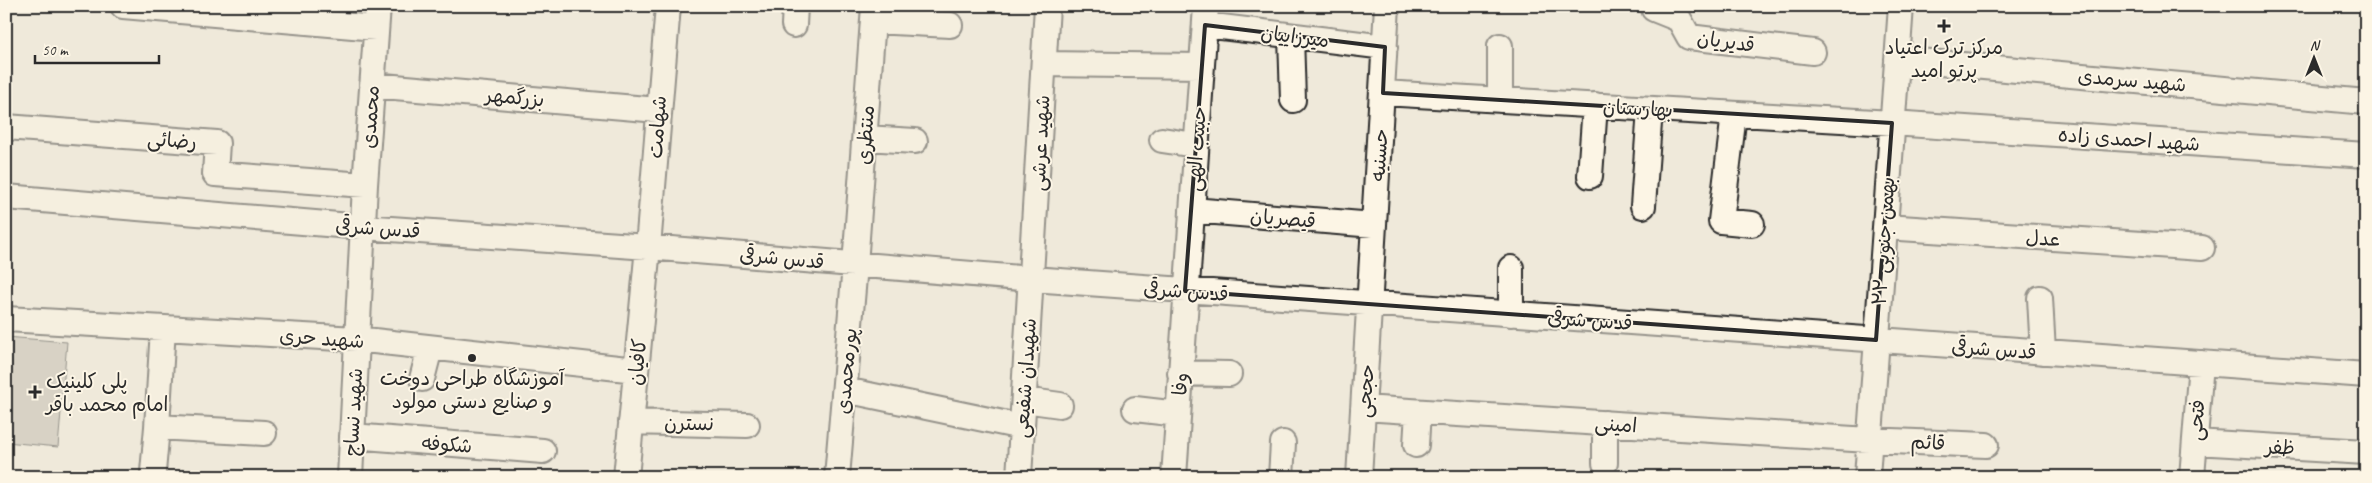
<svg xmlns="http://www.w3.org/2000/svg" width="2372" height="483" font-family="Caveat,'Playpen Sans Arabic',sans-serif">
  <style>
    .building { fill: #bcb7ac; stroke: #2b2b2b }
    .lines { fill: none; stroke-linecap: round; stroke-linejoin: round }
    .minor-casing { stroke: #2b2b2b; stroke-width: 28 }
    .minor { stroke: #fcf5e5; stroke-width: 24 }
    .marked { fill: none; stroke: #2b2b2b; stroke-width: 4; stroke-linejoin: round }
    .poi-dot { fill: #2b2b2b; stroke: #fcf5e5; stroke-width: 2 }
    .labels { text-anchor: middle; stroke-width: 4; stroke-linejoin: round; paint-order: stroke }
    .street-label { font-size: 20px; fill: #2b2b2b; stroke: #fcf5e5 }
    .poi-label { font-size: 20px; fill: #2b2b2b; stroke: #fcf5e5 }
  </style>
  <rect width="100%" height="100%" fill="#efe9da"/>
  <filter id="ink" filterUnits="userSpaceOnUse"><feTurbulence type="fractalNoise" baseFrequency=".02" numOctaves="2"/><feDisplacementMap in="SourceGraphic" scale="10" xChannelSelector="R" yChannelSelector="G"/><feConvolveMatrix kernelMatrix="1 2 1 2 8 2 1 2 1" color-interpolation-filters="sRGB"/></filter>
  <g filter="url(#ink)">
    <path class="building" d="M6 337 67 342 58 447 6 442Z"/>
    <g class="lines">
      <g class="minor-casing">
        <path id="minor" d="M123 6 376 28
          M1654 6V9L1679 19 1689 37 1813 52
          M874 21 950 25
          M794 25 795 6
          M1205 25 1385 47
          M1291 36 1293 100
          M1500 46V100
          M1897 59 2366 102
          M1044 64 1202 66
          M372 85 658 110
          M1383 93 1892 123 2366 155
          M1734 114 1721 221 1752 224
          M6 127 217 143 215 174 365 185
          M865 138 915 141
          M1162 140 1195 145
          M1590 176 1595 105
          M6 197 362 227 648 247 1032 279 2366 375
          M1643 206 1650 109
          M1192 210 1374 225
          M1885 227 2202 248
          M2040 298 2043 352
          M1511 314V268
          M6 319 356 339 636 370
          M163 328 157 427 264 433
          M1180 373 1229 374
          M422 379 430 348
          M845 390 1022 427
          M1024 400 1060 405
          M1363 408 1869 440 1986 445
          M1135 409 1178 414
          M631 422 747 425
          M1605 423V463
          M352 436 543 451
          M2195 442 2366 452
          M1416 445 1418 412
          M153 472 157 427
          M350 477 365 185 378 6
          M626 477 648 247 668 6
          M837 477 855 265 874 6
          M1019 477 1047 6
          M1174 477 1206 6
          M1281 477 1283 443
          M1359 477 1387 6
          M1867 477 1901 6
          M2192 477 2201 363"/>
      </g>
      <use href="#minor" class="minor"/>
    </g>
  </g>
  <path d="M0 0H2372V483H0ZM1205 25 1385 47 1383 93 1892 123 1876 340 1185 291Z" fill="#efe9da" fill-opacity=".55" fill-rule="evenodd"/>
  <path class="marked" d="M1205 25 1385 47 1383 93 1892 123 1876 340 1185 291Z"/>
  <g class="poi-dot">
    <path d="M1941.5 18.5h5v5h5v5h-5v5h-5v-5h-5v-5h5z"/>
    <circle cx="472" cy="358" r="5"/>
    <path d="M32.5 384.5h5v5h5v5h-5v5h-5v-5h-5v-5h5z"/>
  </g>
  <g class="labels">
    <g class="street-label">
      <text transform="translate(1295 36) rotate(7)" y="7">میرزاییان</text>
      <text transform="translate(1726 41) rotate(8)" y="7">قدیریان</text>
      <text transform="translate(2132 80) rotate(5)" y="7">شهید سرمدی</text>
      <text transform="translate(515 97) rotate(5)" y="7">بزرگمهر</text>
      <text transform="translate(1638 108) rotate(3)" y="7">بهارستان</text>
      <text transform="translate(370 117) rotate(-86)" y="7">محمدی</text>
      <text transform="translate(657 127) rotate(-86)" y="7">شهامت</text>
      <text transform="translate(865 135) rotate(-86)" y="7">منتظری</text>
      <text transform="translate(2129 139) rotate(4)" y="7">شهید احمدی زاده</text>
      <text transform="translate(172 140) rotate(4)" y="7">رضائی</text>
      <text transform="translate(1040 143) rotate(-87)" y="7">شهید عرشی</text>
      <text transform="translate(1196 149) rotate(-86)" y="7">حبیب الهی</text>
      <text transform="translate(1379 155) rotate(-86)" y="7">حسنیه</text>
      <text transform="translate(1283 218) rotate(5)" y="7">قیصریان</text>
      <text transform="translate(378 228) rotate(4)" y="7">قدس شرقی</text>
      <text transform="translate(2043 238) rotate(4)" y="7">عدل</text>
      <text transform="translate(1883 241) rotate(-86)" y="7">۲۲ بهمن جنوبی</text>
      <text transform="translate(782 258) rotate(5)" y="7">قدس شرقی</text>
      <text transform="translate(1186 291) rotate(4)" y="7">قدس شرقی</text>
      <text transform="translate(1590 320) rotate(4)" y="7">قدس شرقی</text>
      <text transform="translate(322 338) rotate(4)" y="7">شهید حری</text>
      <text transform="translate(1994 349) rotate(4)" y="7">قدس شرقی</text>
      <text transform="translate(637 362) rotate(-84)" y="7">کافیان</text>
      <text transform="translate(846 371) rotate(-85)" y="7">پورمحمدی</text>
      <text transform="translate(1025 378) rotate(-86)" y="7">شهیدان شفیعی</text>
      <text transform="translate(1180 384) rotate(-86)" y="7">وفا</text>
      <text transform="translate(1365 391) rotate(-86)" y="7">حججی</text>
      <text transform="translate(353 412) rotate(-87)" y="7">شهید نساج</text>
      <text transform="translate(2196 420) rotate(-86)" y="7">فتحی</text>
      <text transform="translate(689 423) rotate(1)" y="7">نسترن</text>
      <text transform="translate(1616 424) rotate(4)" y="7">امینی</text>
      <text transform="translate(1928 442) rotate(3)" y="7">قائم</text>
      <text transform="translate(447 444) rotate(4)" y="7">شکوفه</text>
      <text transform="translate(2280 447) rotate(3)" y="7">ظفر</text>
    </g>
    <g class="poi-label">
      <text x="1944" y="54">مرکز ترک اعتیاد<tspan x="1944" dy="23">پرتو امید</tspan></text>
      <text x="472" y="385">آموزشگاه طراحی دوخت<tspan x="472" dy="23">و صنایع دستی مولود</tspan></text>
      <text x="46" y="388" text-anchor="start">پلی کلینیک<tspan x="46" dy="23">امام محمد باقر</tspan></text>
    </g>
  </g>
  <rect width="2372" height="483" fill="none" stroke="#fcf5e5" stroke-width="25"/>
  <rect x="12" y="12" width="2347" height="458" fill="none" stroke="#2b2b2b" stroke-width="2" filter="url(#ink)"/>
  <g transform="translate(2314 58)" stroke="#fcf5e5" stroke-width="4" paint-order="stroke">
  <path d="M0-4L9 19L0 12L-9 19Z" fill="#2b2b2b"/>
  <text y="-8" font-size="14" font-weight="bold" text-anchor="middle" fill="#2b2b2b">N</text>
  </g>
  <path d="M35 55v8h124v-8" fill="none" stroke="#2b2b2b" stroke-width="2.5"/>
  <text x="42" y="55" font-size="15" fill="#2b2b2b" stroke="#fcf5e5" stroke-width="4" paint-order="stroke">50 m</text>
</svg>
